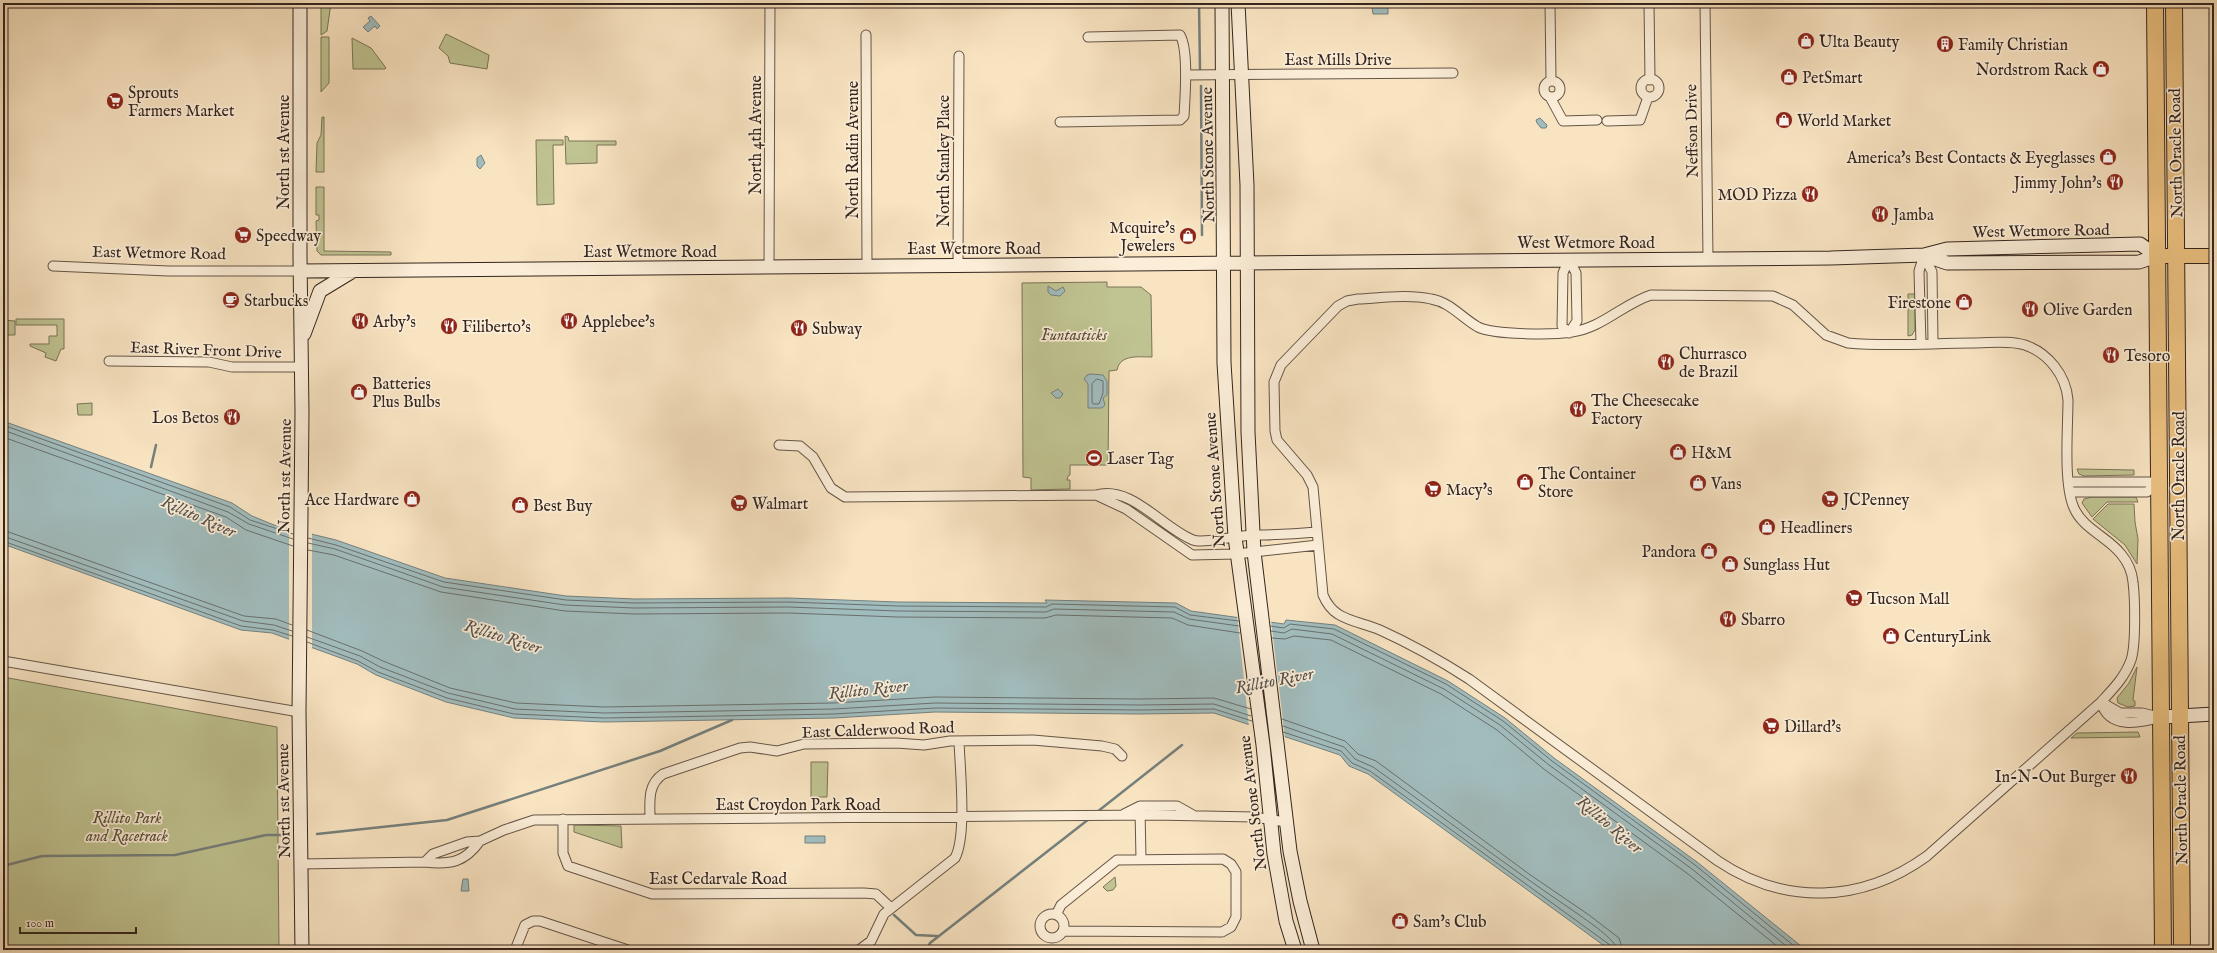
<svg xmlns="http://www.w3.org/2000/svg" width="2217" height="953" font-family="'IM FELL English',serif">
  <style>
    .green { fill: #c0c492; stroke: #7a7458 }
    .water { fill: #a1bcbd; stroke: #75807d }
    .pier { fill: #f9e4c2 }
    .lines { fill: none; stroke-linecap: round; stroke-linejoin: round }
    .shore { stroke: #6a706e; stroke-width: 1 }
    .stream { stroke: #75807d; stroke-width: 2.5 }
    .street-casing { stroke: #655547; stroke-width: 11 }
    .secondary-casing { stroke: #34251e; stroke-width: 15 }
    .primary-casing { stroke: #34251e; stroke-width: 16 }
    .highway-casing { stroke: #34251e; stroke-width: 18 }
    .street { stroke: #fbedd7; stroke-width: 9 }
    .secondary { stroke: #fbedd7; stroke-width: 13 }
    .primary { stroke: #ecc281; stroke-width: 14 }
    .highway { stroke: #ecc281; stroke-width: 16 }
    .labels { text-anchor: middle; stroke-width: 3.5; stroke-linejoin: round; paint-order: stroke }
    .poi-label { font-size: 16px; fill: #34251e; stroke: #fbedd7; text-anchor: start }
    .street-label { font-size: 16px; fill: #34251e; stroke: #fbedd7 }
    .park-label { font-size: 16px; font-style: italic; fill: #574d3b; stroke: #fbedd7 }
    .water-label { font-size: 17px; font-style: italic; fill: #55524e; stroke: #fbedd7 }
  </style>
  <rect width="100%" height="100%" fill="#f9e4c2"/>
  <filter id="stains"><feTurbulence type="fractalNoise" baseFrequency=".005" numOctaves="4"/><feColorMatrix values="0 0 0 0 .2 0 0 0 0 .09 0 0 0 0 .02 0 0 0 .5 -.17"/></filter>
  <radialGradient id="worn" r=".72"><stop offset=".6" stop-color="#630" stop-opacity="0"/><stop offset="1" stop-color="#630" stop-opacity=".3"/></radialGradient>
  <path class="green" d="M321 3H331L327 31 321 35Z
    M446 34 489 55 487 69 450 63 448 56 439 48Z
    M321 37H329V83L321 92Z
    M352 38 371 48 386 68 385 69H353Z
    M322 117H324V172H316L317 143 321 135Z
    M565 136 568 137 569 141H616V145H597V163L566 164Z
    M536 140H563V145H553L554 204 537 205Z
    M316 187H324V251L391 252V255H321L317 251 316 221 319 220V215H316Z
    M1107 282V287H1141L1151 295 1152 357C1139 357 1120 354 1117 370L1109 371 1108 465H1070V475L1068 476 1067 480H1070V489L1031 490V478L1023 477 1022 283Z
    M1908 294H1915V330L1912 335 1908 336Z
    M16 319H64V349H61L56 361 45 357 46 353 30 346V344H49V336H57V325H16Z
    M3 320 15 321V335H3Z
    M92 403V415H78L77 404Z
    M2077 469 2134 470V475L2084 476 2079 474Z
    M2092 497H2136L2138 502H2107L2092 517 2082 503 2084 499Z
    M2108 504H2134L2135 522 2138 539 2137 564 2125 545 2093 519Z
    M2137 667 2133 700 2135 701V706L2128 707 2118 703 2117 698 2129 683Z
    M3 677 277 727 279 950H3Z
    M2138 732 2140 737 2071 738 2077 733Z
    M811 762H828L827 797H811Z
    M574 825 621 826 622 848 574 832Z
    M1115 877 1116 886 1113 890 1107 891 1103 887Z"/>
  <path class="water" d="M1388 6V14H1373L1372 7Z
    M371 16 380 26 377 29 375 26 368 32 363 27 370 21 368 18Z
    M1540 118 1547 125 1546 128H1541L1537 123 1536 120Z
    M481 155 485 163 480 169 477 166V158Z
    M1048 286 1056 291 1063 287 1065 291 1060 296 1051 295 1048 292Z
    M1091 374 1103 375 1107 381V395L1103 398 1105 405 1102 408H1088V384L1084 379 1087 375Z
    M1058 389 1063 394 1060 398H1056L1051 393Z
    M3 421 232 503 252 516 274 525 336 540 445 578 566 596 635 599 788 598 898 602 1047 603 1045 600 1176 603 1191 611 1284 624 1286 620 1335 625 1448 681 1505 718 1554 758 1697 862 1806 950H1610L1368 774 1349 766 1340 755 1214 713 1138 714 935 712 834 718 604 722 514 718 446 702 376 675 357 664 272 633 241 630 3 544Z
    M805 836H825V843H805Z
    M463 879H468L469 891H461Z"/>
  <path class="pier" d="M289 527 312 533V650L289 642Z
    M1237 615 1271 620 1285 738 1249 727Z"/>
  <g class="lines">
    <path class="shore" d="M1097 379 1103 381V393L1099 404H1093L1092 402V384Z
      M3 425 230 507 250 520 293 534
      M3 430 228 512 249 524 293 539
      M3 437 226 517 246 530 293 546
      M3 530 244 616 276 619 292 625
      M3 536 243 621 274 625 292 631
      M308 538 336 545 444 582 566 600 634 603 788 602 898 606 1046 607 1052 604 1175 607 1190 615 1239 621
      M3 541 241 626 273 630 292 636
      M308 543 335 549 443 587 565 605 634 608 788 607 898 611 1046 612 1054 609 1174 612 1189 619 1239 626
      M308 550 334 555 441 592 565 611 634 614 788 613 898 617 1045 618 1056 615 1172 618 1188 625 1240 633
      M1270 626 1284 628 1290 624 1334 629 1446 684 1503 721 1552 761 1695 865 1799 950
      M307 630 362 651 383 661 450 688 516 703 604 707 833 703 935 697 1138 699 1214 698 1251 709
      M1271 631 1284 633 1292 629 1332 634 1444 689 1500 725 1549 765 1692 869 1791 950
      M307 637 360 656 380 667 448 693 515 709 604 713 834 709 935 703 1138 705 1214 704 1251 716
      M1272 638 1285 639 1294 636 1331 640 1441 694 1497 730 1545 770 1688 874 1782 950
      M307 642 358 661 378 672 447 698 514 714 604 718 834 714 935 708 1138 710 1214 709 1252 721
      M1282 719 1345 741 1358 754 1376 761 1529 874 1589 915 1619 938 1623 950
      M1283 726 1344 747 1355 759 1373 767C1442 816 1508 867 1578 914 1587 921 1616 939 1617 950
      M1283 732 1341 751 1352 763 1370 771 1610 945 1612 950"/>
    <path class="stream" d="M1199 3 1200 70
      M1201 86 1202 235
      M151 467 156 445
      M1097 812 1182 745
      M317 834 447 820 660 751 732 720
      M3 866 42 856 175 855 266 835H289
      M894 915 916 935 937 936
      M927 950 930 943 1089 819"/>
    <g class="street-casing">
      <path id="street" d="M1550 3 1551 80
        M1649 3 1650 80
        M1705 3 1708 258
        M866 35 867 266
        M1186 75 1453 73
        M1641 88a9 9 0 1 1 18 0a9 9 0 1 1-18 0Z
        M1544 89a8 8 0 1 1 16 0a8 8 0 1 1-16 0Z
        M1550 97 1563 121 1597 120
        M1607 121 1640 120 1648 97
        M1060 122 1180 120 1184 116C1185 97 1189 50 1180 35L1088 37
        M1924 255 1932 272 1933 343
        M1569 259 1576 273 1577 321 1569 333 1562 326 1563 273Z
        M958 265 959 56
        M53 266 168 271H300
        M769 267 770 3
        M1651 295 1773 296 1793 305 1826 335 1848 343C1889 347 1932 343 1973 343 1990 343 2009 340 2025 345 2048 353 2066 375 2068 400 2068 428 2063 483 2074 508 2083 529 2108 537 2121 554 2127 561 2132 572 2133 582 2135 598 2136 646 2131 660 2125 677 2113 689 2101 702L1927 856C1862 903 1785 906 1718 861L1469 679C1441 661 1411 644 1380 630 1367 624 1350 622 1338 614 1330 609 1326 602 1323 595L1313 487 1307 475 1277 440 1275 431 1274 382 1281 365 1338 306 1347 301 1358 299C1381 298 1408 294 1431 299 1450 302 1462 318 1478 327 1494 335 1553 335 1572 332 1602 328 1623 304 1651 295Z
        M1921 344 1919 271 1924 255
        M109 361 209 362 232 367H302
        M779 445 800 446 813 457 831 488 845 497 1096 495C1132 485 1162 528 1193 540 1203 544 1240 535 1253 535 1275 535 1296 534 1317 532
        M2069 482H2159
        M2070 492H2147L2159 482
        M1096 495 1126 509 1192 555 1236 554 1318 545
        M3 661 299 712
        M2101 702C2109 730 2140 723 2162 717
        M2101 702 2120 713H2142L2159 717
        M1140 810 1141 859
        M1124 814 1140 806H1177L1193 815
        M563 819V853L568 866 652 894 864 893 876 894 891 908
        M650 819C650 802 647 785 663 774L740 748 750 747 777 751 804 744 896 743 924 745 950 741 1033 740 1102 746 1115 749 1122 756
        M425 862 433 854 467 842 480 841 504 830 534 820 1155 815 1254 817 1286 822
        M301 864 425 862C451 865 465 862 480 841
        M1040 926a12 12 0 1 1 24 0a12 12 0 1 1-24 0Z
        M1056 915 1061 905 1117 860 1223 859 1231 864 1236 872V917L1231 927 1222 932 1064 931
        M515 950 525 925 533 921H540L628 950
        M859 950 871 941 884 914 955 858C967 836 960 769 959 741"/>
    </g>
    <g class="secondary-casing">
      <path id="secondary" d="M300 3V257L302 413 299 712 302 950
        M1222 3 1224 363 1235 537 1263 745 1274 854 1286 921 1295 950
        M1238 3 1247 185 1248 432 1254 552 1290 851 1300 901 1313 950
        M1924 255 1947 263 2139 262 2157 256
        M300 271 1831 258 1924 255 1947 249 2140 244 2157 256
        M304 334 320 291 353 271
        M2162 717 2214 714"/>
    </g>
    <g class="primary-casing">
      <path id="primary" d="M2157 256H2214"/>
    </g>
    <g class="highway-casing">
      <path id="highway" d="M2155 3 2163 950
        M2174 3 2182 950"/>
    </g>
    <use href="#street" class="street"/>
    <use href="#secondary" class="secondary"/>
    <use href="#primary" class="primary"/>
    <use href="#highway" class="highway"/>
  </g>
  <defs>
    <g id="shop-disc" transform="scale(0.9)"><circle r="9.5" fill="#8f2418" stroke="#fbedd7"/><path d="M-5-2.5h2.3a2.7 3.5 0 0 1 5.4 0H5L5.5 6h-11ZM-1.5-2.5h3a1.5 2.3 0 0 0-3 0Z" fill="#fff"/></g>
    <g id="building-disc" transform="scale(0.9)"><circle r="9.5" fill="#8f2418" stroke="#fbedd7"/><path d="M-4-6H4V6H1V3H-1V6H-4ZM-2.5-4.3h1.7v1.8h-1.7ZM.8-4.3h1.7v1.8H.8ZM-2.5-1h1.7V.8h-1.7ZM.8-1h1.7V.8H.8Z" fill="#fff"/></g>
    <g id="supermarket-disc" transform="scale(0.9)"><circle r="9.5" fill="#8f2418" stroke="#fbedd7"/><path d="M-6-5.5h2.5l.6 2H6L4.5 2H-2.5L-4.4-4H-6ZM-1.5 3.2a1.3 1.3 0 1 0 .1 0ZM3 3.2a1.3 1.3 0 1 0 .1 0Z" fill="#fff"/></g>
    <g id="restaurant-disc" transform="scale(0.9)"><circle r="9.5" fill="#8f2418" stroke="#fbedd7"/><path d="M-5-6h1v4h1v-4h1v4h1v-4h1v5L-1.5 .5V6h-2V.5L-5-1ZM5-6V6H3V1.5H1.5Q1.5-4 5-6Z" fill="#fff"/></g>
    <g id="cafe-disc" transform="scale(0.9)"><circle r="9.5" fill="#8f2418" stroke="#fbedd7"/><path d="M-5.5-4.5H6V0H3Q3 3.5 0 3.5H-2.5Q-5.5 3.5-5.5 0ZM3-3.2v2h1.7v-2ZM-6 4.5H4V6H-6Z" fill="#fff"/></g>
    <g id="stadium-disc" transform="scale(0.9)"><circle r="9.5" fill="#8f2418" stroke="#fbedd7"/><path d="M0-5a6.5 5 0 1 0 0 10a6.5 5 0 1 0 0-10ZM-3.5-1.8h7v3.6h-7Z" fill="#fff"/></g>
  </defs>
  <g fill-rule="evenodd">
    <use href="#shop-disc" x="1806" y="41"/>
    <use href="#building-disc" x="1945" y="44"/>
    <use href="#shop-disc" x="2101" y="69"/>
    <use href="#shop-disc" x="1789" y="77"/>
    <use href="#supermarket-disc" x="115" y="101"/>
    <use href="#shop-disc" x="1784" y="120"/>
    <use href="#shop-disc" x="2108" y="157"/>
    <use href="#restaurant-disc" x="2115" y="182"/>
    <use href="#restaurant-disc" x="1810" y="194"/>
    <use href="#restaurant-disc" x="1880" y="214"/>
    <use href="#supermarket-disc" x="243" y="235"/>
    <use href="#shop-disc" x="1188" y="236"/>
    <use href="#cafe-disc" x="231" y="300"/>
    <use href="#shop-disc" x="1964" y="302"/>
    <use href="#restaurant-disc" x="2030" y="309"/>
    <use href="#restaurant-disc" x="360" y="321"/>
    <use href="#restaurant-disc" x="569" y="321"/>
    <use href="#restaurant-disc" x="449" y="326"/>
    <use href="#restaurant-disc" x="799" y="328"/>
    <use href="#restaurant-disc" x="2111" y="355"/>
    <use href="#restaurant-disc" x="1666" y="362"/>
    <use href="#shop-disc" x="359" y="392"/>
    <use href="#restaurant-disc" x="1578" y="409"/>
    <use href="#restaurant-disc" x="232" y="417"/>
    <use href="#shop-disc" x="1678" y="452"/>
    <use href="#stadium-disc" x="1094" y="458"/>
    <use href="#shop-disc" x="1525" y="482"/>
    <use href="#shop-disc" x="1698" y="483"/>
    <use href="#supermarket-disc" x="1433" y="489"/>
    <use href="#shop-disc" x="412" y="499"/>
    <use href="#supermarket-disc" x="1830" y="499"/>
    <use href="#supermarket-disc" x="739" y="503"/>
    <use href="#shop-disc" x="520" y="505"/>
    <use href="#shop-disc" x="1767" y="527"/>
    <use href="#shop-disc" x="1709" y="551"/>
    <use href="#shop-disc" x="1730" y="564"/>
    <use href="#supermarket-disc" x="1854" y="598"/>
    <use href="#restaurant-disc" x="1728" y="619"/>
    <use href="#shop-disc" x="1891" y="636"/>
    <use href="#supermarket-disc" x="1771" y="726"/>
    <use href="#restaurant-disc" x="2129" y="776"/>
    <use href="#shop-disc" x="1400" y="921"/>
  </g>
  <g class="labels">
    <g class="poi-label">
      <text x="1819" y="47">Ulta Beauty</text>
      <text x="1958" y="50">Family Christian</text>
      <text x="2088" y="75" text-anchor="end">Nordstrom Rack</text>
      <text x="1802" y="83">PetSmart</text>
      <text x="128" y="98">Sprouts<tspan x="128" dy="18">Farmers Market</tspan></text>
      <text x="1797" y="126">World Market</text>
      <text x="2095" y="163" text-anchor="end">America's Best Contacts &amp; Eyeglasses</text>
      <text x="2102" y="188" text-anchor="end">Jimmy John's</text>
      <text x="1797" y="200" text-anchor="end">MOD Pizza</text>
      <text x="1893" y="220">Jamba</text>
      <text x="1175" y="233" text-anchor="end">Mcquire's<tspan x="1175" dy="18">Jewelers</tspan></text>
      <text x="256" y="241">Speedway</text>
      <text x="244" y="306">Starbucks</text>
      <text x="1951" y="308" text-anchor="end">Firestone</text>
      <text x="2043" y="315">Olive Garden</text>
      <text x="373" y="327">Arby's</text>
      <text x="582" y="327">Applebee's</text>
      <text x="462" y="332">Filiberto's</text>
      <text x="812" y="334">Subway</text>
      <text x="1679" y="359">Churrasco<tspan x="1679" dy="18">de Brazil</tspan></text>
      <text x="2124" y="361">Tesoro</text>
      <text x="372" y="389">Batteries<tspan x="372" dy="18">Plus Bulbs</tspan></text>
      <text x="1591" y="406">The Cheesecake<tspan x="1591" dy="18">Factory</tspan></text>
      <text x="219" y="423" text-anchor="end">Los Betos</text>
      <text x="1691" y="458">H&amp;M</text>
      <text x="1107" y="464">Laser Tag</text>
      <text x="1538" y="479">The Container<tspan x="1538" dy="18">Store</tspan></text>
      <text x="1711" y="489">Vans</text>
      <text x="1446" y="495">Macy's</text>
      <text x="399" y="505" text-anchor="end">Ace Hardware</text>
      <text x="1843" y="505">JCPenney</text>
      <text x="752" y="509">Walmart</text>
      <text x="533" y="511">Best Buy</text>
      <text x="1780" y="533">Headliners</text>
      <text x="1696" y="557" text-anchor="end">Pandora</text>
      <text x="1743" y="570">Sunglass Hut</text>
      <text x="1867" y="604">Tucson Mall</text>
      <text x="1741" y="625">Sbarro</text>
      <text x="1904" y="642">CenturyLink</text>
      <text x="1784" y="732">Dillard's</text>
      <text x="2116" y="782" text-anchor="end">In-N-Out Burger</text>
      <text x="1413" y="927">Sam's Club</text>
    </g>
    <g class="street-label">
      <text x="1338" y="65">East Mills Drive</text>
      <text transform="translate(1691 131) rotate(-91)" y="6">Neffson Drive</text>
      <text transform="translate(755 135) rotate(-90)" y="6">North 4th Avenue</text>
      <text transform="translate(852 150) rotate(-90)" y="6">North Radin Avenue</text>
      <text transform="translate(283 152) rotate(-90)" y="6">North 1st Avenue</text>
      <text transform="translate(2175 153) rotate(-91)" y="6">North Oracle Road</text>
      <text transform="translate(1207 155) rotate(-91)" y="6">North Stone Avenue</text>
      <text transform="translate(943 161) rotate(-90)" y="6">North Stanley Place</text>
      <text transform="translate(2041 230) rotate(-1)" y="6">West Wetmore Road</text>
      <text x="1586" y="248">West Wetmore Road</text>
      <text x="974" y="254">East Wetmore Road</text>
      <text x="650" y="257">East Wetmore Road</text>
      <text transform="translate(159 252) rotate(1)" y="6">East Wetmore Road</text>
      <text transform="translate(206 349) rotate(2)" y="6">East River Front Drive</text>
      <text transform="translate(284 476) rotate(-89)" y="6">North 1st Avenue</text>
      <text transform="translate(2178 476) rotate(-90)" y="6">North Oracle Road</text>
      <text transform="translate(1214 480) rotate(-94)" y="6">North Stone Avenue</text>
      <text transform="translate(878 729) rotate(-2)" y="6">East Calderwood Road</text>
      <text transform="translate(2180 800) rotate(-91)" y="6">North Oracle Road</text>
      <text transform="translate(283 801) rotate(-91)" y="6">North 1st Avenue</text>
      <text transform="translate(1252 803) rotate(-97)" y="6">North Stone Avenue</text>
      <text x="798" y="810">East Croydon Park Road</text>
      <text x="718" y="884">East Cedarvale Road</text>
    </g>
    <g class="park-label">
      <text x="1074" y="340">Funtasticks</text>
      <text x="127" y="823">Rillito Park<tspan x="127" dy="18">and Racetrack</tspan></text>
    </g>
    <g class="water-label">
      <text transform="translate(199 516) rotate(24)" y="6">Rillito River</text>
      <text transform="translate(503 636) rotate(17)" y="6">Rillito River</text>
      <text transform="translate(1274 680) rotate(-11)" y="6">Rillito River</text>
      <text transform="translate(868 689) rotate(-6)" y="6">Rillito River</text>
      <text transform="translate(1610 824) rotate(40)" y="6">Rillito River</text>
    </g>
  </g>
  <rect width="2217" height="953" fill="none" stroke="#f9e4c2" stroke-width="16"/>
  <rect x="4" y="4" width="2209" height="945" fill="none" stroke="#34251e" stroke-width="2"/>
  <rect x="8" y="8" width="2201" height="937" fill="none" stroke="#34251e"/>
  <path d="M20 927v6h116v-6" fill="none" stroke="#34251e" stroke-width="2"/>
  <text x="26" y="927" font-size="12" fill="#34251e" stroke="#fbedd7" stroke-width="3" paint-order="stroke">100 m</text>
  <rect width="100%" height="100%" filter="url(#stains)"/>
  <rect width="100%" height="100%" fill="url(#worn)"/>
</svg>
